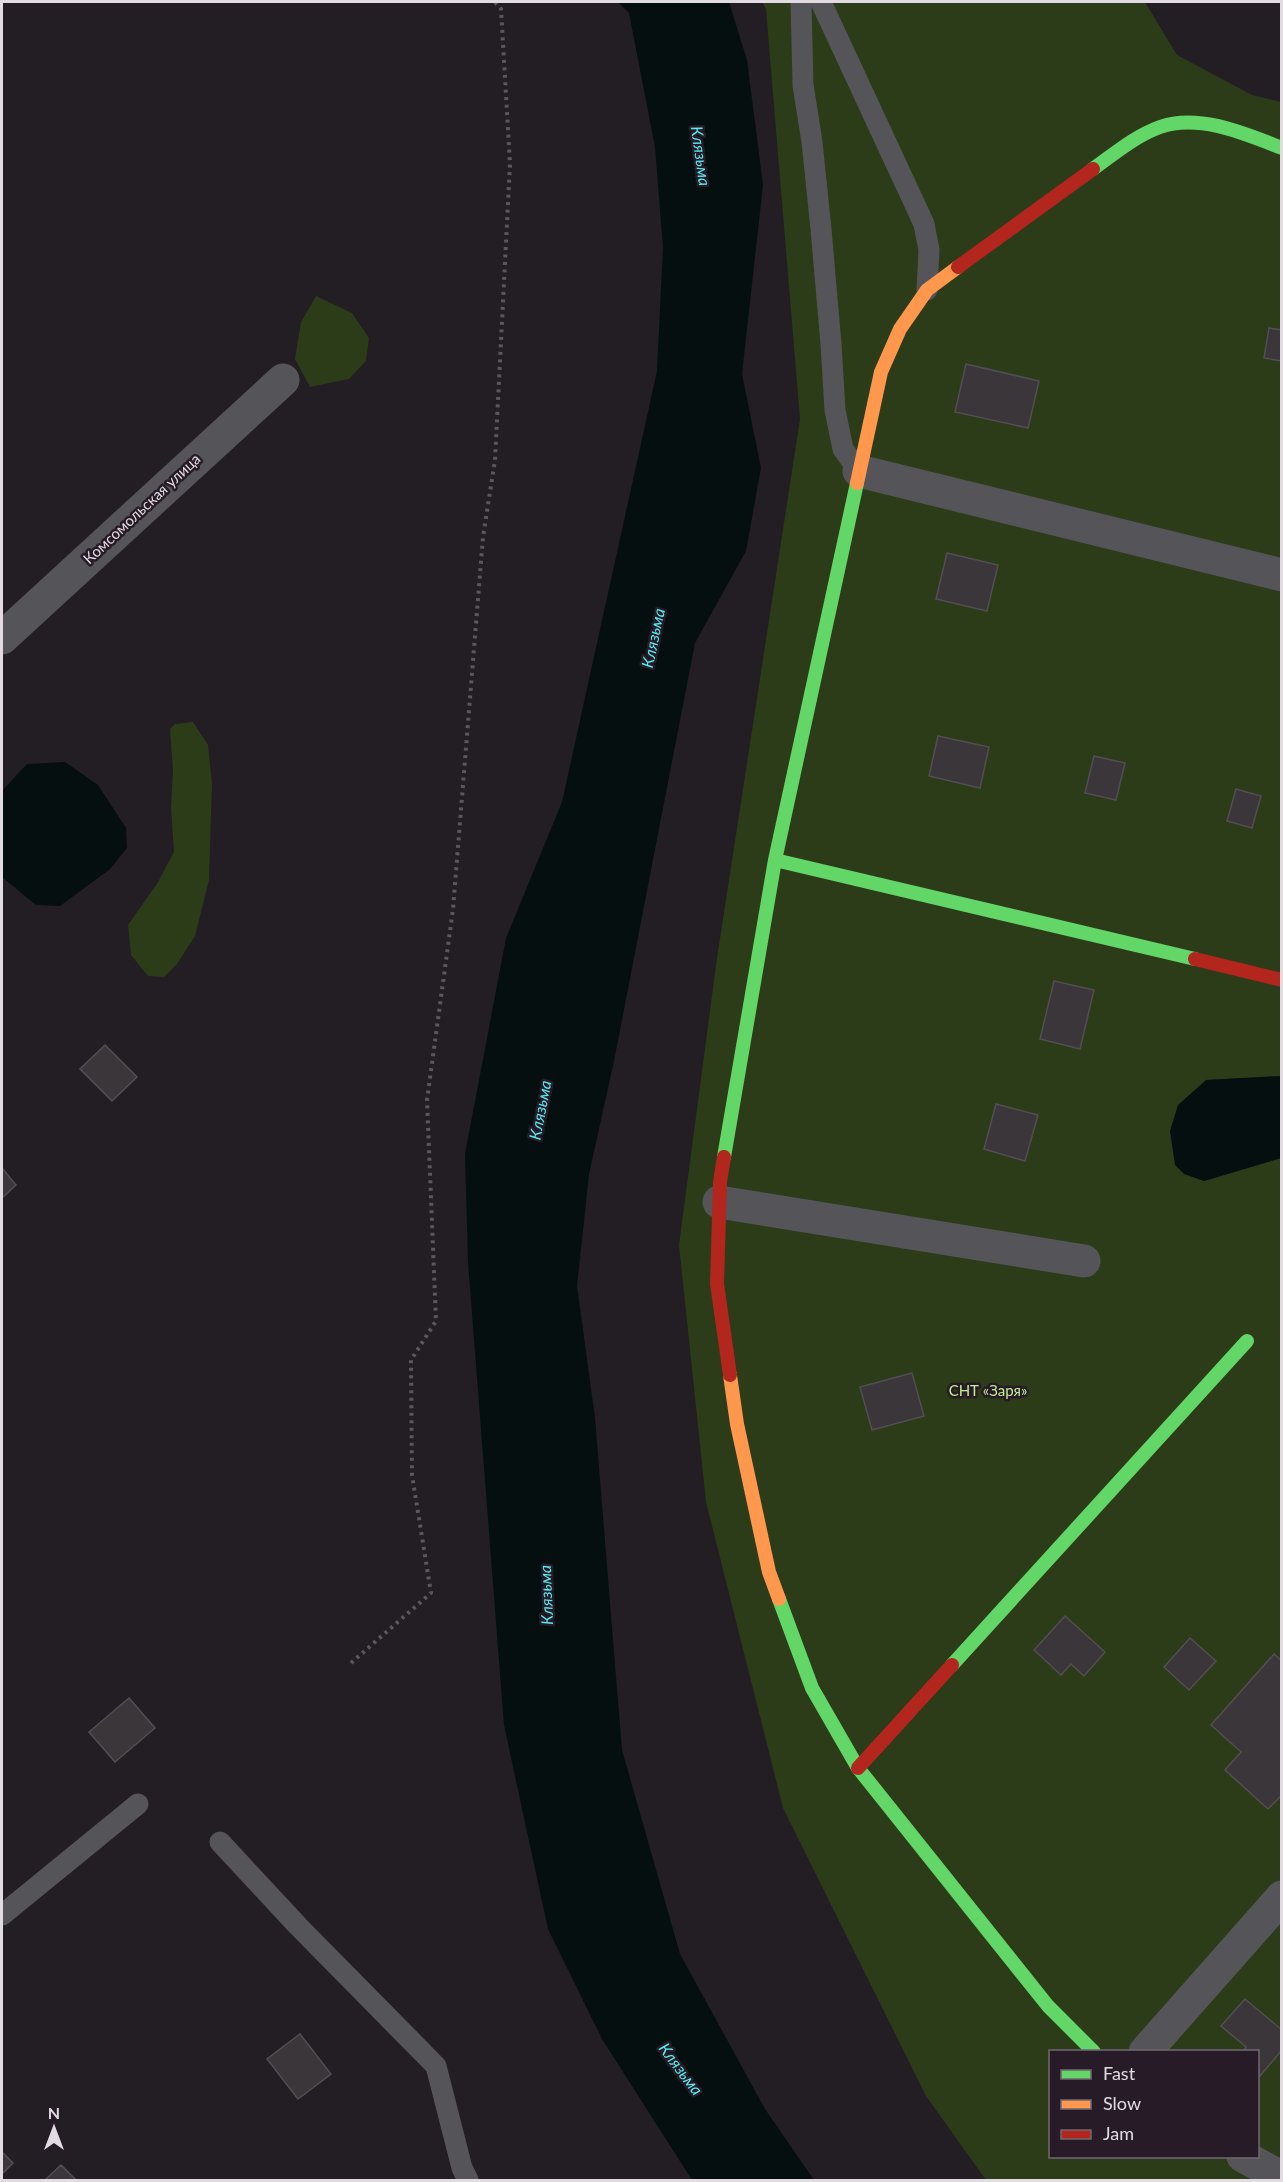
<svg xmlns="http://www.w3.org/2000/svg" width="1283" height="2182" font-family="Lato,sans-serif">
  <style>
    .green { fill: #2c3b18; fill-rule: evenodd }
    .water { fill: #050f0f }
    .building { fill: #3a363a; stroke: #534e53; stroke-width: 1.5 }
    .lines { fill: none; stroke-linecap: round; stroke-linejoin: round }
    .path { stroke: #5a585b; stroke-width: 4; stroke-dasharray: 3 4.5; stroke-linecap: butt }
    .lane { stroke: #555458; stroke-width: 21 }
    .street { stroke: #555458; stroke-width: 33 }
    .fast { stroke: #63d668; stroke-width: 14 }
    .slow { stroke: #ff974d; stroke-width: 14 }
    .jam { stroke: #b3261e; stroke-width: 14 }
    .labels { text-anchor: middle; stroke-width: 5; stroke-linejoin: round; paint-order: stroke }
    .street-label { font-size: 15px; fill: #e2dbe2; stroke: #261b26 }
    .park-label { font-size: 15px; fill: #c3ed92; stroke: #261b26 }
    .water-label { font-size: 16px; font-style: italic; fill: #54ecf1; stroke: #261b26 }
  </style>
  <rect width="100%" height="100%" fill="#231e23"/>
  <path class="green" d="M762 2H1145L1177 55 1252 95 1281 102V1076L1206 1080 1204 1181 1281 1158V2180H986L926 2096 783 1808 706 1502 679 1245 717 958 800 419 766 9ZM1050 2052H1258V2156H1050Z
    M316 296 352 313 369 338 366 361 349 379 310 387 295 359 301 322Z
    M193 722 208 745 212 784 209 880 195 936 177 964 164 977 148 976 131 955 128 925 158 882 174 852 171 807 173 770 170 729 175 724Z"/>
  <path class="water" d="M618 2H729L747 60 763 185 742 374 761 468 746 551 695 643 614 1061 589 1174 577 1286 595 1418 622 1750 680 1954 765 2109 814 2180H692L602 2039 548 1929 504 1725 468 1262 465 1154 506 938 562 802 657 371 663 247 655 147 629 13Z
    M65 762 98 785 126 828 127 848 110 869 60 906 36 905 2 877V791L27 764Z
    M1281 1076V1158L1204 1181 1184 1174 1175 1165 1170 1131 1178 1105 1206 1080Z"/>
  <path class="building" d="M1269 328 1282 330V361L1264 358Z
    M966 364 1039 381 1028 428 955 412Z
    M947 553 998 565 987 611 936 599Z
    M938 736 989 747 980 788 929 776Z
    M1094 756 1125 763 1116 800 1085 793Z
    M1236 789 1261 796 1252 828 1227 821Z
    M1054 981 1094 990 1080 1049 1040 1039Z
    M105 1045 137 1077 112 1101 80 1069Z
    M996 1104 1038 1115 1025 1161 984 1149Z
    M2 1168 16 1185 2 1198Z
    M912 1373 924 1416 872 1430 860 1387Z
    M1065 1616 1105 1652 1084 1676 1071 1664 1061 1675 1034 1650Z
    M1190 1638 1216 1661 1189 1690 1164 1667Z
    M1274 1654 1282 1661V1795L1268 1809 1225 1770 1241 1752 1211 1725Z
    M129 1698 155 1728 115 1762 89 1732Z
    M1245 1999 1282 2030V2050L1259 2077 1258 2052H1243L1246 2047 1221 2026Z
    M300 2034 331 2074 298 2099 267 2059Z
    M2 2152 13 2163 2 2174Z
    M61 2165 76 2180H45Z"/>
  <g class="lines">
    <path class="path" d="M351 1663 431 1593 412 1475 411 1360 436 1321 427 1100 453 909 483 537 495 460 510 164 501 9 495 2"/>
    <path class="lane" d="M801 2 803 85 812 142 821 229 831 344 835 410 843 449 859 471
      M821 2 924 224 929 250 927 290
      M220 1842 298 1926 436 2066 462 2168 468 2180
      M2 1915 138 1804"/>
    <path class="street" d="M859 471 1282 575
      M2 638 283 380
      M719 1202 1084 1261
      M1145 2052 1282 1897
      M1243 2156 1282 2178"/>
    <path class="fast" d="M1093 169C1114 154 1135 136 1160 127 1199 113 1246 134 1282 148
      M775 860 1195 959
      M724 1157 775 860 857 483
      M779 1599 812 1688 858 1768 1048 2006 1094 2052
      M952 1665 1247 1341"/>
    <path class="slow" d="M857 483 881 372 900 329 927 290 958 267
      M730 1375 737 1424 769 1572 779 1599"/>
    <path class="jam" d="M958 267 1093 169
      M1195 959 1282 980
      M724 1157 720 1182 717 1284 730 1375
      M858 1768 952 1665"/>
  </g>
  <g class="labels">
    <g class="street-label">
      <text transform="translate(142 509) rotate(-43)" y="5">Комсомольская улица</text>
    </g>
    <g class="park-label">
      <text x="988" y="1396">СНТ «Заря»</text>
    </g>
    <g class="water-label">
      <text transform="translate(701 156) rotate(82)" y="6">Клязьма</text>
      <text transform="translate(653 638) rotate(-78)" y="6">Клязьма</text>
      <text transform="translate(540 1110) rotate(-79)" y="6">Клязьма</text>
      <text transform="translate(546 1595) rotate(-92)" y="6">Клязьма</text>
      <text transform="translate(681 2069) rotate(53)" y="6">Клязьма</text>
    </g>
  </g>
  <rect width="1283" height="2182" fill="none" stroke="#e2dbe2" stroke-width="6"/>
  <rect x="1049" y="2050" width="210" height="108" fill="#261b26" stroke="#716871" stroke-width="1.5"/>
  <rect x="1061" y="2070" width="30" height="9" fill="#63d668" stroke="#716871" stroke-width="1.5"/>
  <text x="1103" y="2080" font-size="18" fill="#e2dbe2">Fast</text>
  <rect x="1061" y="2100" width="30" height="9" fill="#ff974d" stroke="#716871" stroke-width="1.5"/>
  <text x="1103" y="2110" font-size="18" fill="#e2dbe2">Slow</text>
  <rect x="1061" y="2130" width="30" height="9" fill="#b3261e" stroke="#716871" stroke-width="1.5"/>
  <text x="1103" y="2140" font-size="18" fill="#e2dbe2">Jam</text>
  <g transform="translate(54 2128)" stroke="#261b26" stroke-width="4.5" paint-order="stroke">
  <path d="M0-4.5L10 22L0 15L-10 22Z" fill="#e2dbe2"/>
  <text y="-9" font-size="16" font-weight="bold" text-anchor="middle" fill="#e2dbe2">N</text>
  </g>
</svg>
